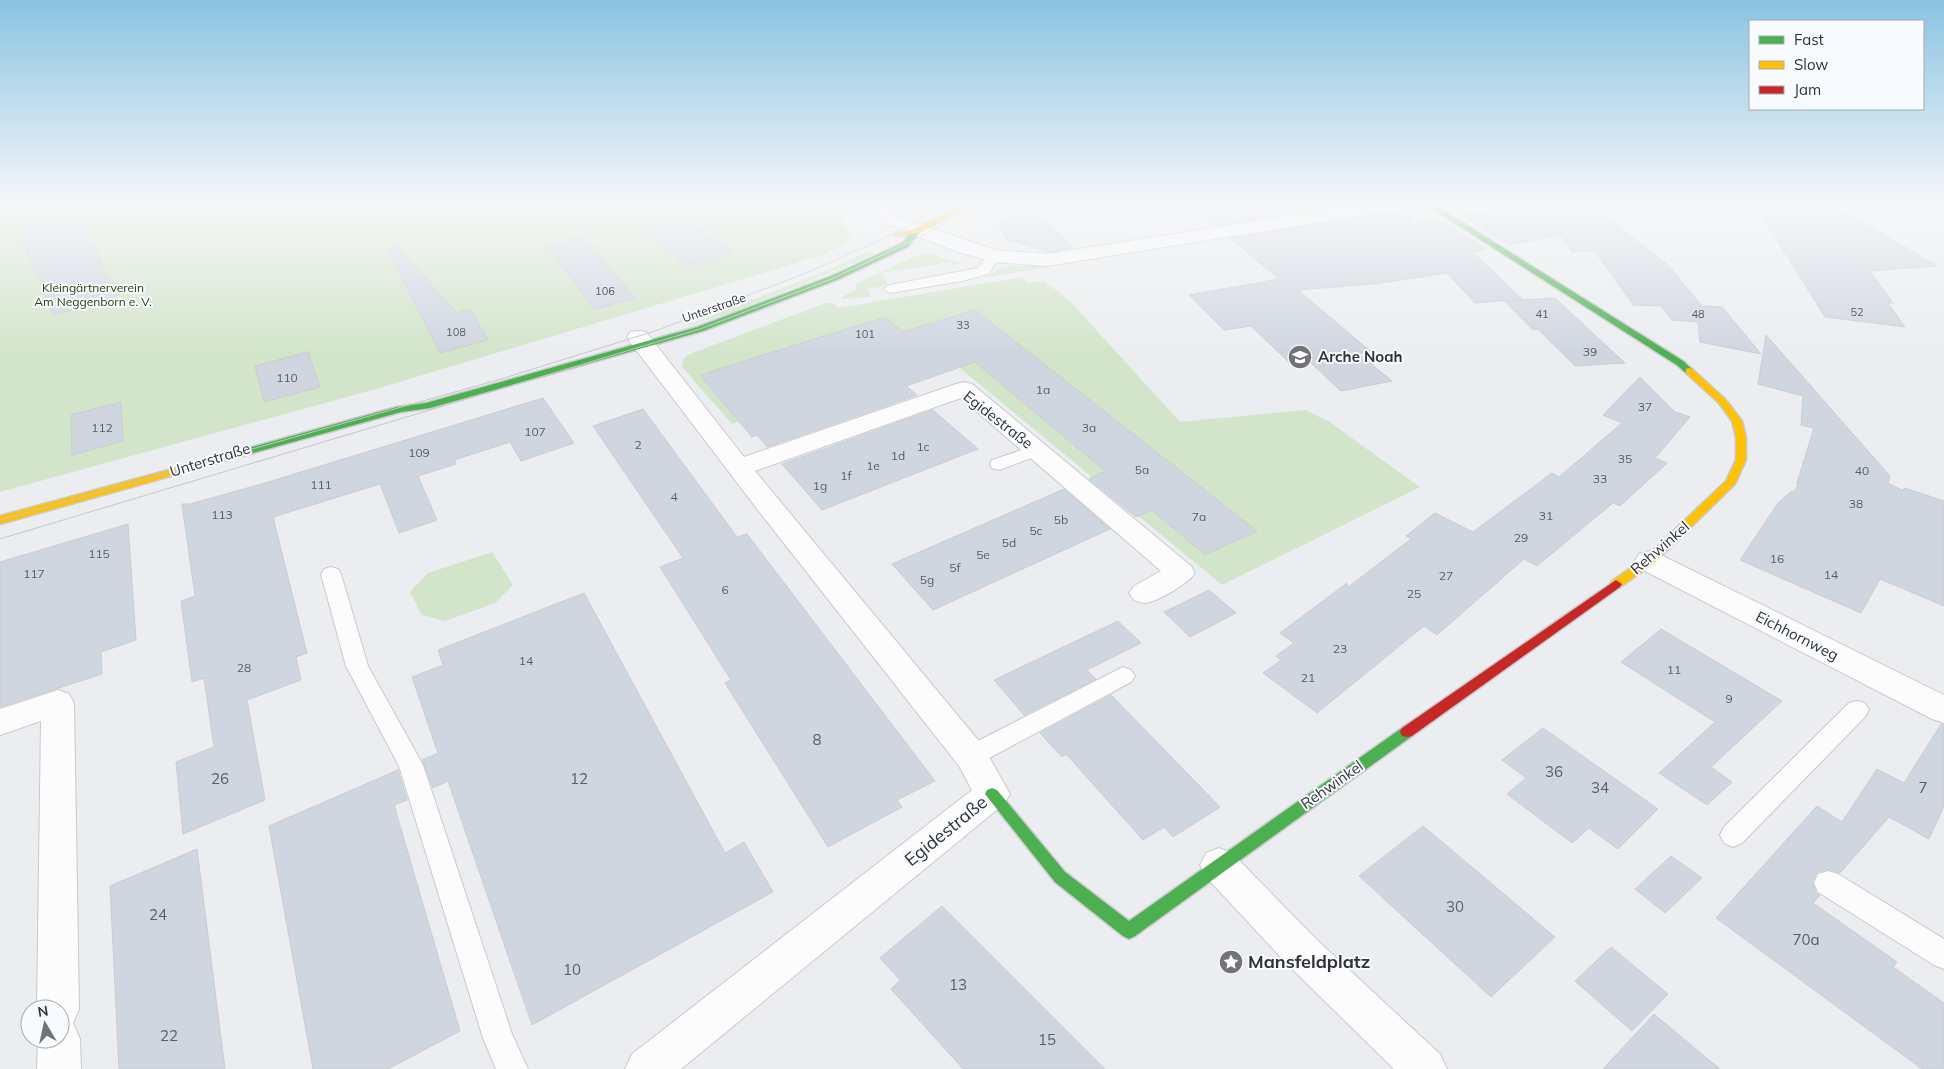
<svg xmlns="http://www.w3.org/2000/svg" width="1944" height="1069" font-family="Mulish,sans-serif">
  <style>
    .green { fill: #d2e5ca }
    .building { fill: #d0d6e0; stroke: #cbcdce }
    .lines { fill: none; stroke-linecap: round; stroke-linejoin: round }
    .lane-casing { stroke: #c9cacc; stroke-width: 2 }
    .street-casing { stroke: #c9cacc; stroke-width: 2 }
    .fast-casing { stroke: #c9cacc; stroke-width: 3 }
    .slow-casing { stroke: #c9cacc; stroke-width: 3 }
    .jam-casing { stroke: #c9cacc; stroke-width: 3 }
    .lane { fill: #fcfcfd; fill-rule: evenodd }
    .street { fill: #fcfcfd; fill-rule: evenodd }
    .fast { fill: #4caf50; fill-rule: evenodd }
    .slow { fill: #ffc107; fill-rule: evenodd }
    .jam { fill: #c62828; fill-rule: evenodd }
    .tram { stroke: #c6c6c6; stroke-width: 1 }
    .labels { text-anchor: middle; stroke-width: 4; stroke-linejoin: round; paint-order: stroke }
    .far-number-label { font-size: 11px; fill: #5a5d61 }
    .far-park-label { font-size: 12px; fill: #1e3c00; stroke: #f7faff }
    .far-street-label { font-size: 12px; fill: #313234; stroke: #f7faff }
    .number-label { font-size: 12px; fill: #5a5d61 }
    .poi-label { font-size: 15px; font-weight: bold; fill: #313234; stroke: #f7faff; text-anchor: start }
    .street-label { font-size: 15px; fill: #313234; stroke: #f7faff }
    .near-number-label { font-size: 15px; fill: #5a5d61 }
    .near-street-label { font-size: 18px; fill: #313234; stroke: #f7faff }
    .near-poi-label { font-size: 18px; font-weight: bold; fill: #313234; stroke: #f7faff; text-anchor: start }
  </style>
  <rect width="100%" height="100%" fill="#ebedf0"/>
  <path class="green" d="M0 203H836L851 241 823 255 376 389 0 492Z
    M869 251 876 254 735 311 678 329 828 270Z
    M931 254 960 263 954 265 951 262 882 273 888 285 867 289 870 296 868 297 841 299V298L856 289 857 283 917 255Z
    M1010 266H1047L1048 267 987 277 999 269Z
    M1022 277 1028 283 1044 281 1069 300 1180 422 1305 410 1328 421 1420 487 1222 585 942 353 732 424 682 367 684 358 690 354 826 303H833L839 308Z
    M492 552 513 585 495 603 445 621 422 615 410 592 428 573Z"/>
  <path class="building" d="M1023 203H1031L1072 248 1049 252 1006 239 997 222Z
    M1189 203H1359L1216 226Z
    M1524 203H1589L1667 264 1702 306 1722 307 1761 354 1700 342 1698 322 1672 320 1661 306 1633 305 1595 251 1572 252 1560 235 1509 245 1462 215Z
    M1754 203H1830L1937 266 1870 271 1893 303H1888L1905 327 1825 317Z
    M1411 209 1412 224 1439 219 1486 249 1473 252 1522 299 1475 303 1447 273 1374 284 1298 290 1370 351 1359 354 1392 381 1341 391 1311 363 1293 366 1251 326 1224 330 1189 295 1279 279 1230 238Z
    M77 210 117 297 53 315 19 231 23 230 21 222Z
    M677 213 734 253 685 266 642 223Z
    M583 236 635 298 595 309 548 248Z
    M396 246 457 313 470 309 488 340 440 353 388 251Z
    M1555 298 1625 363 1575 366 1538 329 1533 330 1504 301Z
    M975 310 1090 400 1257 531 1205 555 1152 510 1136 517 1089 479 1105 471 975 362 906 386 917 395 767 447 757 435 752 437 700 375 885 317 903 332Z
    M1766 335 1890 476 1888 483 1902 490 1905 488 1944 501V606L1880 579 1861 613 1740 560 1778 503 1792 491 1794 492 1798 485 1797 483 1814 428 1801 425 1803 396 1758 384Z
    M308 352 320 387 264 402 255 366Z
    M1640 377 1675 412 1690 417 1655 458 1667 463 1620 506 1613 503 1537 566 1524 559 1437 635 1424 626 1317 713 1263 673 1281 660 1276 656 1294 643 1280 633 1347 583V588L1411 539 1406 536 1435 513 1473 532 1552 473 1559 477 1622 423 1603 415Z
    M543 398 574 443 521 461 510 442 454 460 456 464 418 476 437 520 399 533 380 484 273 517 307 653 296 657 301 680 247 700 265 800 183 834 176 762 214 747 204 678 192 682 181 601 195 596 182 504H190L265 483Z
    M121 402 123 441 72 455 71 415Z
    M643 409 737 537 747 534 935 781 897 800 902 807 828 847 725 683 731 680 660 567 683 558 593 426Z
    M933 410 978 449 822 510 782 464Z
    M1064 489 1110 529 933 610 892 564Z
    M128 524 136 640 101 652 102 674 0 707V562Z
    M1209 590 1236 613 1190 637 1164 612Z
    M584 593 725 853 744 842 773 892 532 1025 448 781 433 788 422 760 438 753 412 677 443 665 438 650Z
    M1118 621 1141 643 1087 670 1096 679 1024 715 994 680Z
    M1661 629 1782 701 1711 767 1732 782 1707 805 1659 773 1715 722 1621 662Z
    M1111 695 1152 737 1220 807 1173 837 1164 827 1143 840 1066 754 1062 757 1040 733Z
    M1941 724 1944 725V806L1929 839 1889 817 1840 873 1829 869 1817 872 1812 882 1816 893 1820 895 1813 903 1897 962 1893 967 1944 1003V1069H1922L1716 918 1817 806 1842 822 1877 769 1904 783Z
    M1543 728 1658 809 1618 849 1589 828 1572 843 1507 794 1526 778 1502 760Z
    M398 770 407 800 394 805 460 1031 388 1069H313L269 826Z
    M1423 826 1555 937 1491 997 1359 876Z
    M197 849 225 1069H119L110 886Z
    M1671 856 1702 878 1665 913 1635 889Z
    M942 906 1105 1069H963L891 989 900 980 880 958Z
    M1611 947 1668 994 1632 1031 1575 981Z
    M1654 1014 1720 1069H1603Z"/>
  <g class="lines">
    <g class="lane-casing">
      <path id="lane" d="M882 203H891L892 206 886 211 892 217 924 227 926 230 919 234 882 223 872 210Z
        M994 252 1001 256 988 274 962 281 890 293 883 289 890 285 978 268 989 253Z
        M1036 445 1042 446 1045 450 1042 454 999 470 992 468 990 464 992 460Z
        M331 567 338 569 341 574 368 666 423 765 512 1034 528 1069H496L483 1038 399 766 346 666 321 574 324 569Z
        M1123 667 1131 670 1135 676 1131 682 980 763 971 766 962 763 959 756 962 749Z
        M1857 701 1865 703 1869 710 1865 717 1742 843 1733 847 1724 843 1720 835 1724 827 1849 703Z
        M1828 871 1838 874 1944 939V969L1934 965 1818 892 1814 883 1818 874Z"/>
    </g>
    <g class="street-casing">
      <path id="street" d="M1372 203H1415L1412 207 1406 208 1047 266 994 262 955 251 912 234 910 230 912 226 919 224 995 250 1047 254Z
        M638 331 646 332 744 457 956 384 964 382 972 384 1191 566 1195 573C1189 583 1157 602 1145 603 1142 603 1137 601 1134 600L1129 593 1134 586 1161 571 961 398 755 471 983 746 1010 794 1004 804 681 1069H625L632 1054 972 790 959 766 761 514 630 342 627 337 630 332Z
        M1649 551 1659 554 1944 695V723L1932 719 1639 568 1635 561 1639 554Z
        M58 690 69 694 74 703 79 1009 73 1023 80 1039 81 1069H37L38 1039H60V1009H37L41 721 0 735V709Z
        M1219 848 1232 853 1317 940 1440 1054 1447 1069H1394L1289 966 1206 877 1200 865 1206 853Z"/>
    </g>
    <g class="fast-casing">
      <path id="fast" d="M1423 203H1432L1683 361 1694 371 1692 373H1686L1677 365Z
        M913 230 920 232 908 247 837 280 703 331 430 408 401 412 213 464 208 461 209 459 397 407 426 403 697 327 831 276 902 243Z
        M1407 727 1412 728 1414 732 1412 736 1135 936 1129 939 1123 936 1055 882 985 794 987 790 992 788 997 790 1065 872 1129 921 1402 728Z"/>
    </g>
    <g class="slow-casing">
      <path id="slow" d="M966 203H976L922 232 898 237 894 235 916 228Z
        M1689 368 1692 369 1725 399 1742 421 1746 437V460L1735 484 1653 564 1620 587H1612L1610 584 1612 581 1645 558 1726 481 1736 460V437L1732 421 1719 403 1686 373V369Z
        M213 458 217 459 218 461 217 463 0 524V516Z"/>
    </g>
    <g class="jam-casing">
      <path id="jam" d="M1616 580 1622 584 1620 587 1412 736 1407 737 1402 736 1400 732 1402 728Z"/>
    </g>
    <use href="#lane" class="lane"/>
    <use href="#street" class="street"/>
    <use href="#fast" class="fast"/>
    <use href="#slow" class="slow"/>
    <use href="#jam" class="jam"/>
    <path class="tram" d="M0 520 501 379 655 331 806 273 880 240 952 203
      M0 539 700 329 834 278 928 233 983 203"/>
  </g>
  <linearGradient id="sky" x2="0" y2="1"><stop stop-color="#8ac3e3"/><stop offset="0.58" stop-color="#f6f7f8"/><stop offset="1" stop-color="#f6f7f8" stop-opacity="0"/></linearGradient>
  <rect width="1944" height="353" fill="url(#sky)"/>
  <defs>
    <g id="school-disc" transform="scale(1.25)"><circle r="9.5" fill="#727376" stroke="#f7faff"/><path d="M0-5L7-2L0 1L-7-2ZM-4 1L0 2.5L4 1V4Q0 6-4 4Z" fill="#fff"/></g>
    <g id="sight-disc" transform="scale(1.25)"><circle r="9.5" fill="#727376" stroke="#f7faff"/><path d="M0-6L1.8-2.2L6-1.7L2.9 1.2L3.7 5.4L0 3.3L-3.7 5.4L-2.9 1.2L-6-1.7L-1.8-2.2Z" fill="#fff"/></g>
  </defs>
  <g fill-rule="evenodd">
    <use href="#school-disc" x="1300" y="357"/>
    <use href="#sight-disc" x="1231" y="962"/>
  </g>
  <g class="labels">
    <g class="far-number-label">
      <text x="605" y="295">106</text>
      <text x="1857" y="316">52</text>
      <text x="1542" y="318">41</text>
      <text x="1698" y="318">48</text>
      <text x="963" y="329">33</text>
      <text x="456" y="336">108</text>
      <text x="865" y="338">101</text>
    </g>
    <g class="far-park-label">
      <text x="93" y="292">Kleingärtnerverein<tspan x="93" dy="14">Am Neggenborn e. V.</tspan></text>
    </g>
    <g class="far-street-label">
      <text transform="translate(714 308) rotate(-19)" y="4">Unterstraße</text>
    </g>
    <g class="number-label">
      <text x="1590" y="356">39</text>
      <text x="287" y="382">110</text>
      <text x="1043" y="394">1a</text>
      <text x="1645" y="411">37</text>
      <text x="102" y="432">112</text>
      <text x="1089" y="432">3a</text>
      <text x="535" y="436">107</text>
      <text x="638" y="449">2</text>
      <text x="923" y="451">1c</text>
      <text x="419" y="457">109</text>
      <text x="898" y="460">1d</text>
      <text x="1625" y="463">35</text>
      <text x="873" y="470">1e</text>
      <text x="1142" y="474">5a</text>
      <text x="1862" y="475">40</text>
      <text x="846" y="480">1f</text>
      <text x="1600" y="483">33</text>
      <text x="321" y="489">111</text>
      <text x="820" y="490">1g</text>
      <text x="674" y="501">4</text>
      <text x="1856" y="508">38</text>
      <text x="222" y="519">113</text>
      <text x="1546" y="520">31</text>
      <text x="1199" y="521">7a</text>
      <text x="1061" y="524">5b</text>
      <text x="1036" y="535">5c</text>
      <text x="1521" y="542">29</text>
      <text x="1009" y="547">5d</text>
      <text x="99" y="558">115</text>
      <text x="983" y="559">5e</text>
      <text x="1777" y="563">16</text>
      <text x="955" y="572">5f</text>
      <text x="34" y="578">117</text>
      <text x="1831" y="579">14</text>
      <text x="1446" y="580">27</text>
      <text x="927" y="584">5g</text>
      <text x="725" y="594">6</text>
      <text x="1414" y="598">25</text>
      <text x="1340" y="653">23</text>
      <text x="526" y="665">14</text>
      <text x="244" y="672">28</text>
      <text x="1674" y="674">11</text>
      <text x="1308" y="682">21</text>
      <text x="1729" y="703">9</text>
    </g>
    <g class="poi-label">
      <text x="1318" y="362">Arche Noah</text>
    </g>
    <g class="street-label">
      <text transform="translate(998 420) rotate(38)" y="5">Egidestraße</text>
      <text transform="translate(210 460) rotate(-17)" y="5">Unterstraße</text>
      <text transform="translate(1660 548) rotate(-41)" y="5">Rehwinkel</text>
      <text transform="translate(1797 636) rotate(27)" y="5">Eichhornweg</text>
      <text transform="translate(1332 785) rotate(-35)" y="5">Rehwinkel</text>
    </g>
    <g class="near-number-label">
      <text x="817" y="745">8</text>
      <text x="1554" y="777">36</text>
      <text x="220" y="784">26</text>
      <text x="579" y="784">12</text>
      <text x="1600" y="793">34</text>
      <text x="1923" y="793">7</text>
      <text x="1455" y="912">30</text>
      <text x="158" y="920">24</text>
      <text x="1806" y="945">70a</text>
      <text x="572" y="975">10</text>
      <text x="958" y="990">13</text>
      <text x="169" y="1041">22</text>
      <text x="1047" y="1045">15</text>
    </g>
    <g class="near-street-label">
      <text transform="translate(946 831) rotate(-39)" y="6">Egidestraße</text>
    </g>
    <g class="near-poi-label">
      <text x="1248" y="968">Mansfeldplatz</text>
    </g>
  </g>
  <rect x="1749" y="20" width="175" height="90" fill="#f7faff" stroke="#a8aaae"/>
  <rect x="1759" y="36" width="25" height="8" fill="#4caf50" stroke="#a8aaae"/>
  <text x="1794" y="45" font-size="15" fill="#313234">Fast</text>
  <rect x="1759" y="61" width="25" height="8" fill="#ffc107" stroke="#a8aaae"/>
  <text x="1794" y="70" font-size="15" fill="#313234">Slow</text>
  <rect x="1759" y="86" width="25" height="8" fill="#c62828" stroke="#a8aaae"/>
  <text x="1794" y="95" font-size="15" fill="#313234">Jam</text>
  <g transform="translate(45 1024) rotate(351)"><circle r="24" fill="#f7faff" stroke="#a8aaae"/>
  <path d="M0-4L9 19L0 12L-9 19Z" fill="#727376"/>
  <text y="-8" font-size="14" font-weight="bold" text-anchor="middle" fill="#313234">N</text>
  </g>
</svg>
